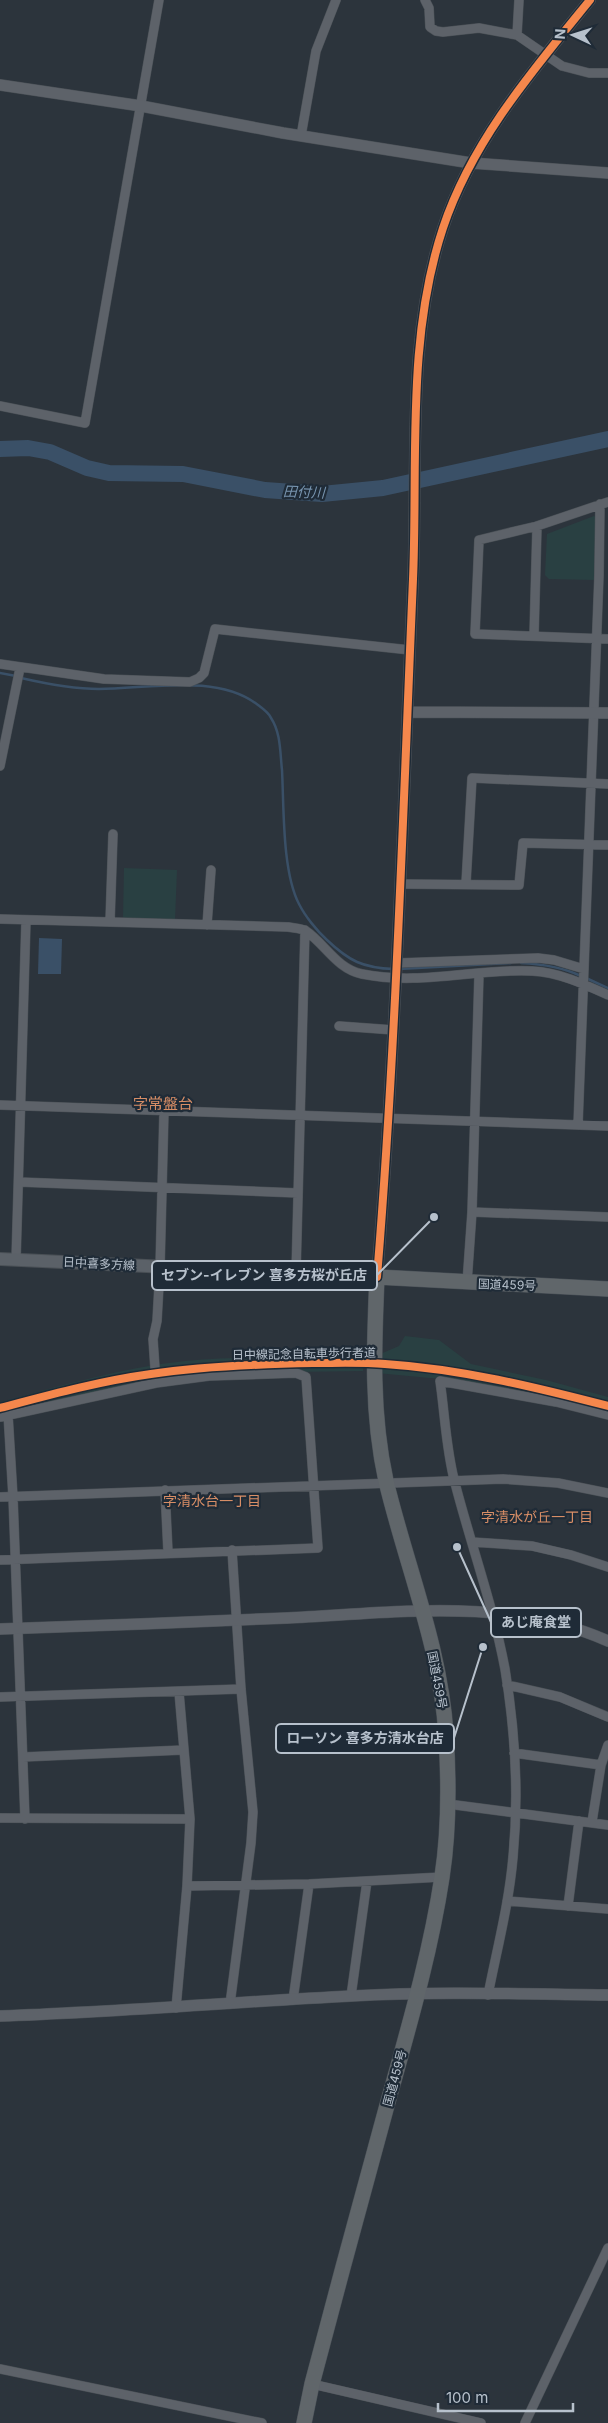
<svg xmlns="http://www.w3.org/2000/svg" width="608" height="2423" font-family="Inter,'Noto Sans JP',sans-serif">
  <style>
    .green { fill: #294042 }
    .water { fill: #3a5067 }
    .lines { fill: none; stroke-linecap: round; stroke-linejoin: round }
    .stream { stroke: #3a5067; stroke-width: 2.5 }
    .river { stroke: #3a5067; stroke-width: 16 }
    .minor-casing { stroke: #4a5056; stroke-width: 10 }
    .tertiary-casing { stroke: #4a5056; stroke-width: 12 }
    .secondary-casing { stroke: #4a5056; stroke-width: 14 }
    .trunk-casing { stroke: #495057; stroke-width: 16 }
    .minor { stroke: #5d6269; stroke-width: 9 }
    .tertiary { stroke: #5d6269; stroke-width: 11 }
    .secondary { stroke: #5b6168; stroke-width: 12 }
    .trunk { stroke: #60666a; stroke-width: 15 }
    .cycleway-casing { stroke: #1f2b37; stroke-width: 11 }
    .cycleway { stroke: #f5874c; stroke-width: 8 }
    .labels { text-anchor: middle; stroke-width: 4.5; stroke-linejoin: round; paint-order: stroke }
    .street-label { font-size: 12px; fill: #b7c1cc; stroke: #1f2b37 }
    .water-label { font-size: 14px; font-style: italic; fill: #7794af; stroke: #1f2b37 }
    .neighbourhood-label { font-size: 14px; fill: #d88e66; stroke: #1f2b37 }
    .quarter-label { font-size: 15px; fill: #d88e66; stroke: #1f2b37 }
    .leader { fill: none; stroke: #b7c1cc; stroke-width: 2 }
    .callout-dot { fill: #b7c1cc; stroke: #1f2b37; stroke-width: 2 }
    .callout { fill: #1f2b37; stroke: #b7c1cc; stroke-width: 2 }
    .callout-label { font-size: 14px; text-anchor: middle; font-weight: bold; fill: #b7c1cc }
  </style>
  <rect width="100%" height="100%" fill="#2c343c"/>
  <path class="green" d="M594 516 597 518 596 580 549 579 545 575 547 534Z
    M124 868 177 870 175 920 123 918Z
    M405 1336 439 1340 471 1364 546 1380 608 1397V1413L472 1382 377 1373 378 1355 399 1346Z
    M363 1354V1371L226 1373 15 1409 0 1413V1402C61 1386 121 1368 185 1361 244 1355 304 1359 363 1354Z"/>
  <path class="water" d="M39 938 62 939 61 974H38Z"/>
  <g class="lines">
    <path class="stream" d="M0 673 16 676
      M21 678C47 684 73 689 99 689 148 689 217 673 258 705 262 708 269 713 271 718 281 733 280 753 282 770 284 807 282 871 299 904 305 916 317 931 327 940 349 961 363 968 394 969
      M521 963C542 964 562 967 581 976
      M399 969 511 963
      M586 978 608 988"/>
    <path class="river" d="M0 449 28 448 50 452 87 468 109 473 183 474 265 490 322 494 383 488 608 439"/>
    <g class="minor-casing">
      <path id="minor" d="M425 0 429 8 430 27 436 31 443 32 479 28 517 35 562 66 589 73H608
        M517 35 519 0
        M301 136 316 51 336 0
        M0 406 85 423 159 0
        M608 502 537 526 479 540 475 634 608 639
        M534 636 537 526
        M0 664 104 679 190 682 199 678 204 673 215 629 410 650
        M0 766 20 668
        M466 883 472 778 608 784
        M400 884 519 885 523 843 608 845
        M0 919 288 927C293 928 301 928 306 931 325 944 337 969 362 974 421 986 475 968 532 971 558 972 584 984 608 995
        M110 922 113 834
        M207 925 211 870
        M398 963 538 958 554 960 584 969
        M339 1026 394 1030
        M0 1105 608 1126
        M578 1125 599 575 600 504
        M19 1182 298 1193
        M472 1212 608 1217
        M16 1260 26 920
        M296 1273 305 930
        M467 1283 472 1212 479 974
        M156 1383 153 1339 157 1321 160 1268 164 1111
        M8 1414 13 1497 25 1819
        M0 1417 156 1383 209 1376 296 1373 306 1377 318 1548 0 1560
        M165 1490 168 1552
        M0 1497 503 1479 558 1483 608 1493
        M472 1542 532 1546 571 1555 608 1567
        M507 1685 560 1697 608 1717
        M0 1697 241 1689
        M514 1753 601 1765 608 1745
        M23 1757 183 1750
        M448 1804 608 1825
        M0 1818 190 1819
        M592 1822 601 1765
        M187 1886 309 1884 442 1877
        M507 1901 608 1909
        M568 1906 579 1821
        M488 1995C497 1949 509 1904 513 1857 519 1795 515 1730 505 1669 493 1605 471 1545 455 1483 446 1450 445 1415 440 1381L556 1402 608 1415
        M351 1996 367 1881
        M293 2000 309 1884
        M230 2004 251 1843 253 1812 241 1689 232 1550
        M176 2008 187 1886 190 1819 179 1692
        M0 2369 262 2423
        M312 2384 481 2423
        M525 2423 608 2248"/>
    </g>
    <g class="tertiary-casing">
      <path id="tertiary" d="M0 85 141 106 283 133 471 163 608 173
        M408 712 608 713
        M377 1277C396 1045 403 812 413 579 418 463 406 339 443 228 472 141 533 70 590 0
        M0 1629C96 1626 191 1622 287 1618 394 1613 508 1596 608 1641
        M0 2016C117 2012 234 2002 351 1996 436 1991 523 1994 608 1995"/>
    </g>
    <g class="secondary-casing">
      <path id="secondary" d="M0 1259 377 1277"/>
    </g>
    <g class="trunk-casing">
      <path id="trunk" d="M304 2423 312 2384C336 2292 361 2201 386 2109 407 2033 430 1956 442 1877 449 1831 449 1782 446 1735 441 1648 406 1565 386 1481 371 1413 374 1346 377 1277L608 1289"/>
    </g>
    <use href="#minor" class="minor"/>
    <use href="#tertiary" class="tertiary"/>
    <use href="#secondary" class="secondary"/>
    <use href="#trunk" class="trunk"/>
    <g class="cycleway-casing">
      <path id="cycleway" d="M377 1277C396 1045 403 812 413 579 418 463 406 339 443 228 472 141 533 70 590 0
        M0 1408C49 1395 100 1381 151 1374 204 1366 260 1364 313 1363 337 1363 362 1362 385 1364 461 1369 535 1387 608 1406"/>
    </g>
    <use href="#cycleway" class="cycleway"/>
  </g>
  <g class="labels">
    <g class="street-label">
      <text transform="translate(99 1264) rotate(3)" y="4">日中喜多方線</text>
      <text transform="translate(507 1285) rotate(2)" y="4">国道459号</text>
      <text transform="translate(304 1354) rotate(-1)" y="4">日中線記念自転車歩行者道</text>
      <text transform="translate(437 1680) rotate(79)" y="4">国道459号</text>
      <text transform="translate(395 2078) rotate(-75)" y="4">国道459号</text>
    </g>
    <g class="water-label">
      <text transform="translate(304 492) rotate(2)" y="5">田付川</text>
    </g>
    <g class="neighbourhood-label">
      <text x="212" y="1506">字清水台一丁目</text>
      <text x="537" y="1522">字清水が丘一丁目</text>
    </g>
    <g class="quarter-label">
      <text x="163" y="1109">字常盤台</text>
    </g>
  </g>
  <path class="leader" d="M434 1217L377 1275M457 1547L491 1622M483 1647L454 1738"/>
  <g class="callout-dot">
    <circle cx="434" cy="1217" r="5"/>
    <circle cx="457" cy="1547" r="5"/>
    <circle cx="483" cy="1647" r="5"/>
  </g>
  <g class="callout">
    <rect x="152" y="1261" width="225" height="29" rx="5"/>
    <rect x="491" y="1608" width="90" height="29" rx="5"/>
    <rect x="276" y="1724" width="178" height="29" rx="5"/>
  </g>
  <g class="callout-label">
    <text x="264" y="1280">セブン-イレブン 喜多方桜が丘店</text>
    <text x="536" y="1627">あじ庵食堂</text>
    <text x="365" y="1743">ローソン 喜多方清水台店</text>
  </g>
  <g transform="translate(573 35) rotate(274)" stroke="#1f2b37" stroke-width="4" paint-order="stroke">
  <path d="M0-4L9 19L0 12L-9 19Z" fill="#b7c1cc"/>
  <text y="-8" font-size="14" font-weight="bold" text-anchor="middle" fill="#b7c1cc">N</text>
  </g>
  <path d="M438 2403v8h135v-8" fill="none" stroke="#b7c1cc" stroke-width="2.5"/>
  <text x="446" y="2403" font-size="15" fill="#b7c1cc" stroke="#1f2b37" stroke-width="4" paint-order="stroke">100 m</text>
</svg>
